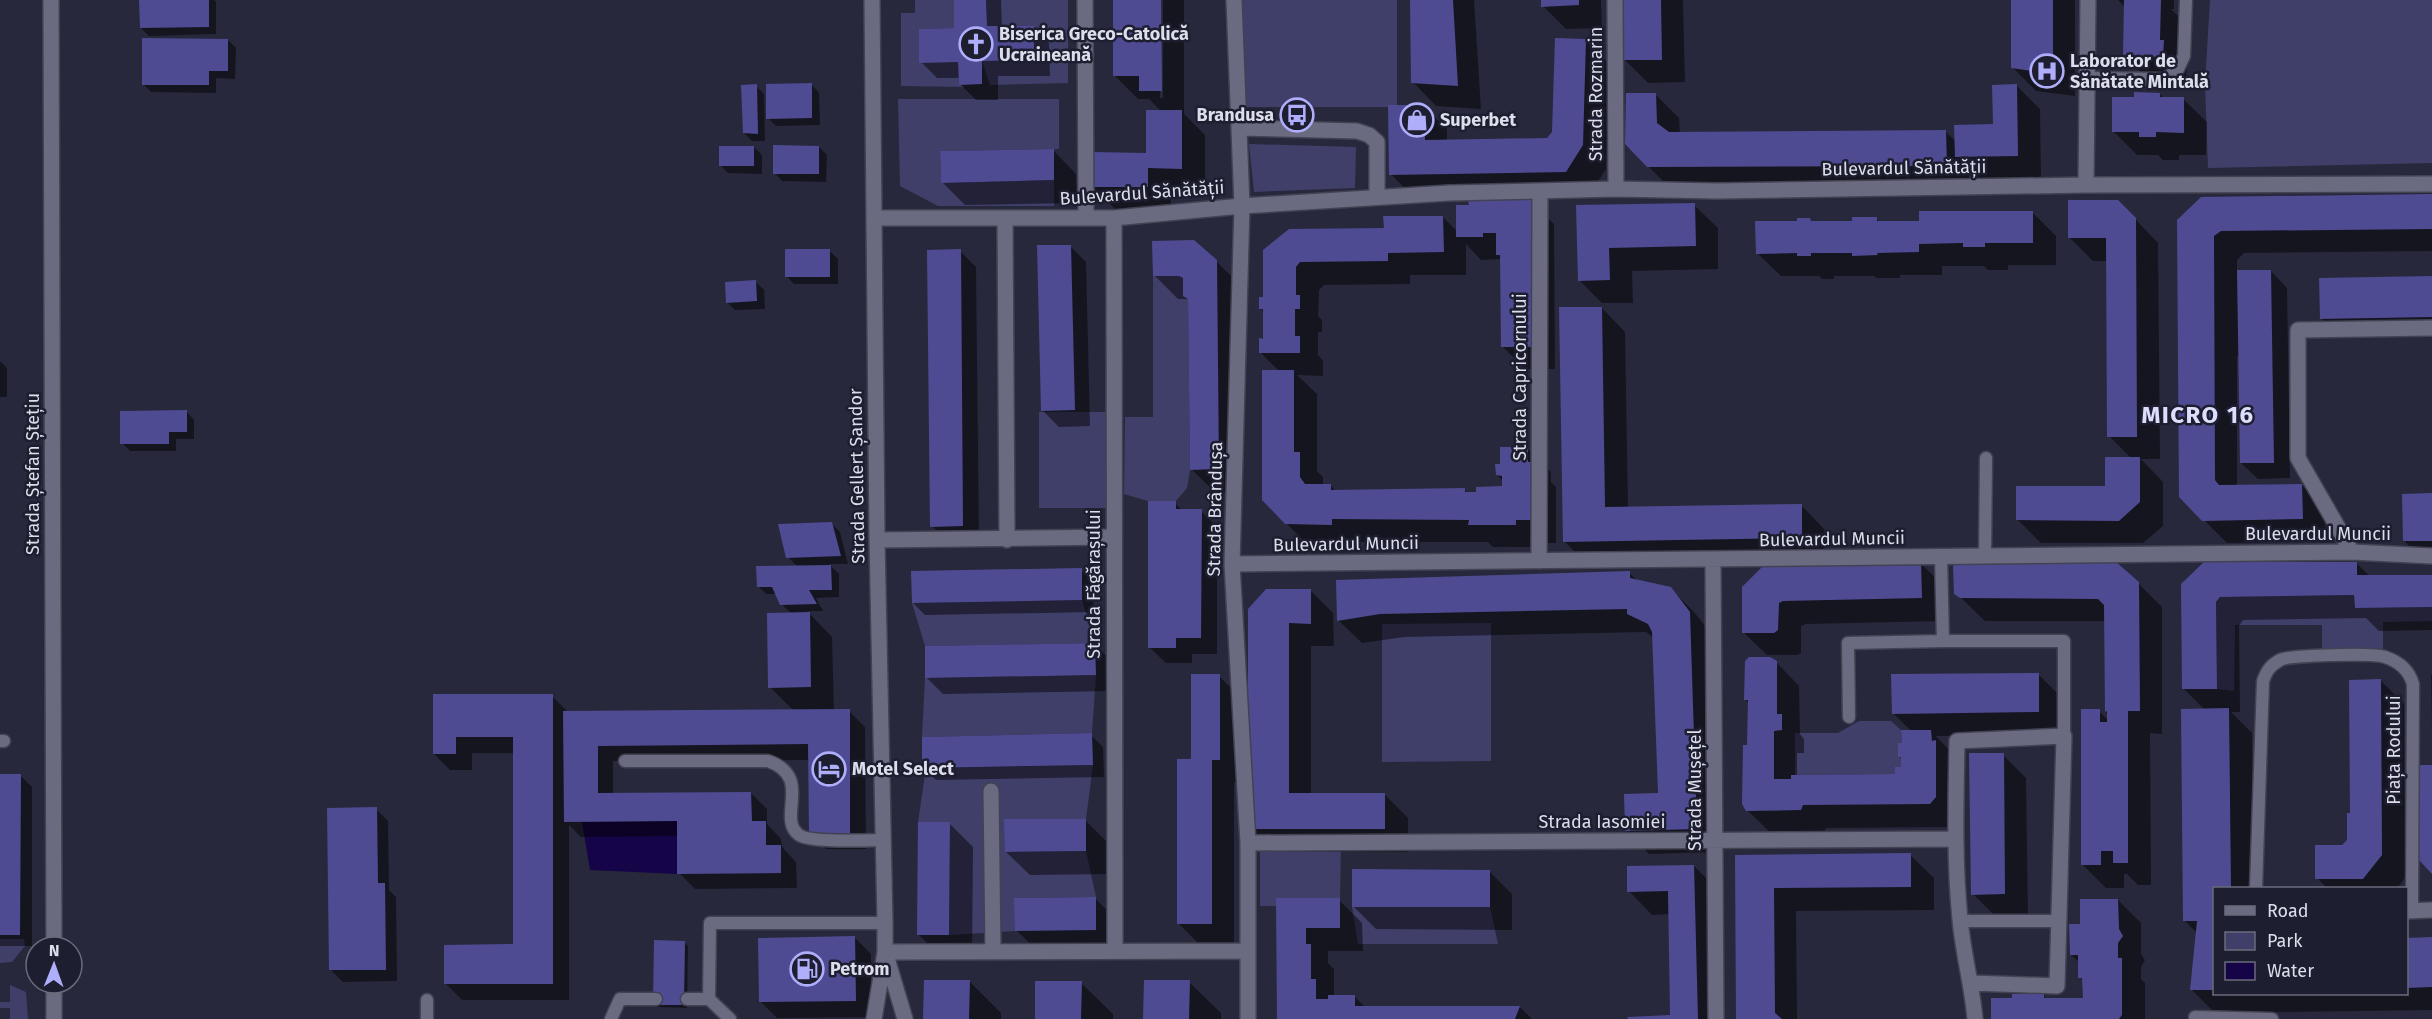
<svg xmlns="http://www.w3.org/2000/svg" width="2432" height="1019" font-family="'Fira Sans',sans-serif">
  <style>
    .green { fill: #403f6a }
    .water { fill: #160448 }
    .shadow { fill: #0007 }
    .building { fill: #4f4b92 }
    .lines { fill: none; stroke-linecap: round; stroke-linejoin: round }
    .service-casing { stroke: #424252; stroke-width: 15 }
    .minor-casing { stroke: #424252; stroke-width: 18 }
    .service { stroke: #6a6b81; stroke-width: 12 }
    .minor { stroke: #6a6b81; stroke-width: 15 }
    .labels { text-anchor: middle; stroke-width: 5; stroke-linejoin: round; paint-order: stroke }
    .poi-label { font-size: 18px; font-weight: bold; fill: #dddeeb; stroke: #1e1e31; text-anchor: start }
    .street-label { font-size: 18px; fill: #dddeeb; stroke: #1e1e31 }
    .district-label { font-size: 24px; font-weight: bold; letter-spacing: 1.5px; fill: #dcdefb; stroke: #1e1e31 }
  </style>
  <rect width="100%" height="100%" fill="#28283c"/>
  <path class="green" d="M915 0H954V28L919 29V62H958L959 85 966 87 901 86V13H915Z
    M986 0H1068V83L990 85 982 61 1034 60 1033 26H987Z
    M1242 0H1397V107H1245Z
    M2210 0H2432V163L2208 168 2205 84Z
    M898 99H1059V149L940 151 941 183 1054 180V206H938L900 186Z
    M1249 144 1356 147 1355 188 1254 192Z
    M1153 276H1179L1183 278 1184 295 1188 299 1190 470 1187 488 1176 501H1148L1124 494 1125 417H1153Z
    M1039 412H1108V508H1039Z
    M2354 595 2355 608 2432 607V621L2383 622V656H2322V625H2235L2234 691 2217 689 2216 602 2220 597Z
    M1082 600 1095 643 925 646 912 603Z
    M1491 623V761L1382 762V624Z
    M1096 675 1092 733 922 737 925 678Z
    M1859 721H1891L1901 730 1902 743H1898V757H1901V767L1895 774 1795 775V733H1838Z
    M1093 765 1086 819H1005V852L1086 851 1096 897 1015 898V931L949 935 950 823 918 822 926 768Z
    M1341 842 1340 898 1276 906H1260V843Z
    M1352 907H1490L1498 944H1358Z
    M0 939H24L25 946 12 962 0 963Z
    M10 985 26 992 28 1019H10V1008H0V1002H10Z"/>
  <path class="water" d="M677 821V874L590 870 582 822Z"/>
  <path class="shadow" d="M141 0H214L216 2V34L149 36 141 28Z
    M955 0H1001L1002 28 1033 27 1049 43 1050 76H998V100H976L960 84V78H937L921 62 956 29Z
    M1114 0H1160V98H1163V0H1184V114L1205 135V191H1171V209H1115L1092 186 1148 154 1162 112 1149 99H1138L1115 76Z
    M1412 0H1474L1481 109 1436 106 1413 82Z
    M1543 0H1601L1602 28 1566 29 1543 6Z
    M1624 0H1683L1685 82 1648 83 1625 60Z
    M2013 0H2075V96L2036 91 2013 68Z
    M2118 0H2174V9H2171L2184 22 2183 61 2187 65 2186 80 2148 79 2125 56 2126 8Z
    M228 40 236 48 235 79 216 78V93L151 92 143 84Z
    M1585 40 1609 64 1606 169 1590 194 1414 198 1391 174 1423 106 1447 129V141L1548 139 1554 132Z
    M812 85 819 93 820 125 776 126 768 118Z
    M756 86 764 94 765 141H752L744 133Z
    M2017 86 2040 109 2041 179 1980 180 1969 170V188L1672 190 1626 144 1656 95 1679 118 1680 134 1946 132 1956 142 1994 126Z
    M2160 94 2164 98 2183 99 2207 122 2206 155H2179V160H2163L2158 155H2137L2114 132 2135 99Z
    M754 147 762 155V174L728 173 720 165Z
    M819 147 827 155 826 182 782 181 775 173Z
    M1053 150 1076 174 1077 203 965 205 942 182Z
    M2432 196V251L2244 253 2237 260V272L2271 271 2287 288 2290 478 2258 479 2241 463 2240 356H2237V486L2302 485 2325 509 2326 541 2227 543 2181 497 2178 221Z
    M1530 201 1554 224 1555 369H1525L1502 346V259L1481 260 1466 244V275H1410V284L1324 285 1319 290 1318 316 1322 320V332H1318V355L1323 361V376L1297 375 1317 394V471L1323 477V486L1330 485 1336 491 1465 490 1468 493 1504 488V482L1497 475 1528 449 1551 472V482L1556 487V543H1539V547H1493L1488 542H1355V547H1310L1286 523 1279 371 1260 352 1264 340 1265 313 1260 308 1264 298V250L1443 217 1458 232Z
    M2118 201 2158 243 2160 459H2141L2163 482V526L2143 543H2041L2017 519 2106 488 2131 458 2109 436 2107 261H2093L2070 238Z
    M1694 205 1718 228V269L1632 271 1633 303H1602L1579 280 1578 207Z
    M2032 212 2056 236V265H2008V270H1988L1984 266H1942V275H1900V278H1877L1874 276H1834V279H1822L1819 276H1781L1757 253 1799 223 1810 219 1813 223H1853L1876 218 1880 222H1920Z
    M1070 246 1086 262 1090 426 1059 427 1043 411Z
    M830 251 838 259V284H794L786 276Z
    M960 251 976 267 979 542H948L932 526Z
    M1216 261 1240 285 1242 492H1215L1191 469 1189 299H1178L1155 276Z
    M2432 277V332L2337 334 2321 318Z
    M756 282 764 290 765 309 735 310 727 302Z
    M1602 308 1625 332 1628 508 1801 505 1824 529 1825 561 1587 564 1564 541Z
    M0 361 7 368V397H0Z
    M187 412 194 420V439H176V451H130L122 443Z
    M2432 495V564H2427L2404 541Z
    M1175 503 1183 511H1201L1217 527V654H1192V663H1166L1149 647Z
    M832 524 840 532 848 564H829L839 574V597L816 598 823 611H807L832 637 834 711H849L865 727 866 849H826L810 833V760L613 761V794L751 793 767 809V824L781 839 782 847 796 862 797 888 695 889 679 873 678 836 581 837 569 825V1000H462L446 984 515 946V753H472V770H450L434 754V696H552L569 713 794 711 770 687 792 614 781 604 777 594H766L758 586 798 567 788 557Z
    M1920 563 1944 586V621L1806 624 1801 626V653L1797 655H1767L1743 632V588Z
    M2356 563 2370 576H2432V630L2379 631 2366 618 2243 620 2239 626 2240 712H2231L2252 733 2254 888H2214V994H2406V939H2432V1010L2215 1013 2192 990 2197 933 2185 921 2205 710 2184 689 2183 585Z
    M1081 570 1093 582 1094 612 925 615 913 603Z
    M1629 573 1638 581 1670 588 1694 612 1713 636 1720 852 1649 854 1626 830 1659 795 1654 638 1646 632 1404 637 1362 643 1338 620Z
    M2138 583 2162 607V734L2150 733 2151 885H2138L2127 874H2124V888H2106L2083 865 2099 711 2108 720 2106 711 2105 621H1985L1956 593Z
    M1310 590 1333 613 1334 646H1311V795H1385L1408 818V852H1273L1249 829V609Z
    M1095 644 1111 661V691L943 694 927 678Z
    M1776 662 1799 686 1800 734 1804 739V753H1797V776L1897 775 1903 769V760L1899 757 1903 744 1912 732 1893 713 2038 674 2062 698V735L1936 736 1954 755V827L1826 828 1824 833H1771L1747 810 1749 703 1745 699Z
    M2431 675H2432V729Z
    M1219 676 1242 699 1243 783H1234V947H1202L1179 924 1192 761Z
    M2381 681 2404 704 2405 878 2397 888H2327L2317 878 2348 840 2352 815Z
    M1091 735 1103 747 1104 777 936 780 924 768Z
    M2003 755 2026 778 2028 917H1996L1973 894Z
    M0 775H20L32 787V946H0Z
    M376 809 388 821 389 890 396 897 397 981 343 982 331 970Z
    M1085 820 1108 843 1109 874 1030 875 1006 852Z
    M950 824 973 847 972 958H942L918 934Z
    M1910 855 1934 878V910L1796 911 1797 1019H1738L1737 856Z
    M1694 866 1717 889 1720 1019H1621L1672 1016 1670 914 1652 915 1629 891Z
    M1489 871 1512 894V930L1376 929 1353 906Z
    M1095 898 1118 922 1119 952 1040 953 1016 930Z
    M1278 900H1339L1362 923 1363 951H1328V963L1334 969V997L1354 996 1365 1007H1520L1532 1019H1279Z
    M2118 900 2141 923V954L2145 960 2141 967V979L2145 983V1019H1992L2014 1000 2043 995 2048 1000 2084 999V981L2080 977V963L2071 955 2082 925Z
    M855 938 871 954V1017L777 1018 760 1001Z
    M685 943 688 946 687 1008 658 1007 654 1004Z
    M969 981 1001 1013V1019H925Z
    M1189 982 1221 1013V1019H1145Z
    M1081 983 1113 1014V1019H1037Z"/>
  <path class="building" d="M139 0H209V27L140 28Z
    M954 0H986L987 26H1034V60L982 61V84L959 85 958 62 919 63V29L954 28Z
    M1113 0H1161L1162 91H1139V76H1113Z
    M1410 0H1453L1458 86 1411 83Z
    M1541 0H1579V5L1541 7Z
    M1622 0H1661L1662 60H1623Z
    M2011 0H2053V74L2011 68Z
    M2124 0H2161L2160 40H2164L2163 57 2123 56Z
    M142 38 228 39V71H209V85H142Z
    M1555 38 1586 39 1583 145 1566 172 1389 175 1388 105H1424L1425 140 1547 138 1552 132Z
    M812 83V118L766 119V84Z
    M757 84 758 134 743 133 741 85Z
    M2017 84 2018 156 1955 157 1954 125 1993 124 1992 85Z
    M2134 92 2160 93V97H2184V133L2156 132V137H2139V132H2112V97H2134Z
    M1626 93H1656L1657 123 1669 132 1946 130 1947 166 1647 167 1625 144Z
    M1146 110H1182V169L1148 168V187H1090L1091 152 1146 153Z
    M773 145 819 146V174H773Z
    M719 146H754V166H719Z
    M1054 149V180L941 183 940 151Z
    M2432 194V229L2221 231 2214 236 2215 480 2219 485 2302 484 2303 519 2202 521 2179 497 2177 220 2201 197Z
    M1468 200H1531L1532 347H1501L1500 255H1496V233H1483V237H1456V205H1469Z
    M2068 200H2118L2136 218 2137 437H2107L2106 238H2068Z
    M1695 203 1696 246 1609 248 1610 280 1578 281 1576 205Z
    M1919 211H2033V243H1985V247H1963V243L1919 244V252L1877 253 1878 255 1852 256V253H1811V256H1797V253L1756 254 1755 221H1797V218H1810L1811 221H1852V217H1877V221H1919Z
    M1383 216H1443L1444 252 1388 253V261L1300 262 1296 267V295H1300V309H1295V336H1300V353H1259V338L1263 339V309H1259V297H1263V250L1289 229 1384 228Z
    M1194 240 1217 260 1219 469 1190 470 1188 299 1183 296V278L1179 276H1153L1152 241Z
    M1037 245H1071L1075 410 1041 411Z
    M785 249H830V277H785Z
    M961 249 963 526 930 527 927 250Z
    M2237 270H2271L2274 463H2240Z
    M2432 276V317L2320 319 2319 278Z
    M756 280 757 301 726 303 725 282Z
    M1559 307H1602L1605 507 1802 504V538L1563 542Z
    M1262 370H1294V452H1300V477L1305 484H1331V490L1465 488V492H1476V487L1502 486V476L1496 475 1495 464H1500V447H1528V462H1533V520H1516V525H1468L1469 520 1332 519V525L1285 524 1262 500Z
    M187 410V432H169V444H120V411Z
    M2105 457H2140V502L2119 521 2016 520V486H2105Z
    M2432 493V541H2403L2402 494Z
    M1148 501H1176V509H1202L1201 638H1176V648H1148Z
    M832 522 841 556 786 558 778 524Z
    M1961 560 2115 561 2139 582 2140 711H2128V863H2113V851H2101V865H2081V709H2100V722H2107V711L2105 712 2104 605 2098 599 1960 598 1954 594 1953 566Z
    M1921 562 1922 598 1783 601 1779 603 1778 630 1774 633H1742V587L1764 565Z
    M2204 562H2357V575H2432V607L2355 608 2354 595 2220 597 2216 602 2217 689H2182L2181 584Z
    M831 565 832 590H809L817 604 780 605 772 587H757L756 566Z
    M1082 568V600L912 603 911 571Z
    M1630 571V578L1671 587 1690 612 1697 829 1625 831 1624 794 1658 793 1652 632 1648 624 1627 614V609L1380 614 1337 621 1336 580Z
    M1266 589H1311V624L1289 623V793H1385V829H1248V609Z
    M810 612 811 687 768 688 767 613Z
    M1095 643 1096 675 925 678V646Z
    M1749 657H1770L1777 661V714H1782V730L1774 731V779H1791V775H1795L1895 774V767H1901V757H1898V743H1902L1901 730H1931L1932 741 1936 740V797L1930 804 1803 805 1801 810 1746 811 1742 804 1743 745H1747L1748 700H1744L1745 661Z
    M2039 673V712L1892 714 1891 674Z
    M1191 674H1220V760H1212V924H1177V759H1191Z
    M2381 679 2382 855 2363 879H2315V845H2342L2347 840V813H2350L2349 680Z
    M433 694H553V984H444V945L513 944V737H456V754H433Z
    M2229 708 2231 888H2214V990H2190L2197 921H2183L2181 709Z
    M850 709V834H809L808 744 598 746V793L751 792 752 821H766V845H781V873L677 874V821L564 822 563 711Z
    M1092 733 1093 765 922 768V737Z
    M1969 753H2004L2005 894 1971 895Z
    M2417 765H2432V874L2419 860Z
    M0 774H21L20 935H0Z
    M377 807 378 883H385L386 970H329L327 808Z
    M1004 819H1086V851L1005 852Z
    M918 822H950L949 935H917Z
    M1911 853V887L1774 888 1775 1013 1782 1019H1736L1735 855Z
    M1694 865 1698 1019H1628L1627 1017 1670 1015 1668 891 1627 892V866Z
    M1352 869 1490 870V907H1352Z
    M1096 897V930L1015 931 1014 898Z
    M1276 898H1340V928H1306V944H1311V979H1316V999H1328V995H1355V1006H1520L1515 1019H1277Z
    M2080 899H2118L2119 929 2123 936 2118 943V958H2122V1015L2119 1019H1991V998H2012V994H2044V998H2083L2082 978H2078V955H2070L2069 924H2080Z
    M855 936 856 1001 759 1002 758 938Z
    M2432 937V987L2406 988V938Z
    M654 940 685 941 684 1005H653Z
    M924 980H970L969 1019H923Z
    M1144 980H1190L1189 1019H1143Z
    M1035 981H1082L1081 1019H1035Z"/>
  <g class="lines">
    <g class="service-casing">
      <path id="service" d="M2087 78 2164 79 2177 71 2184 56 2186 0
        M1985 556 1986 458
        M1941 557 1943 641H2064V736
        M1849 717 1848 643 1943 641
        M0 741H4
        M625 761H768C814 777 776 818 799 835 810 843 867 840 883 840
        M2256 888 2263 681C2267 670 2270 666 2280 660 2289 655 2374 653 2385 657 2400 662 2409 670 2413 684L2412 910
        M1960 921H2059
        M687 999H709L730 1019
        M709 999 710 923H885
        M427 1000V1019
        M2195 1017 2272 1019
        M611 1019 620 999H656"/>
    </g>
    <g class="minor-casing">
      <path id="minor" d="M51 0 54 947
        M872 0 877 540 885 923V952L874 1019
        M1085 0 1086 218
        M1234 0 1242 206 1232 564 1248 843V1019
        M1615 0 1616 189
        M1239 128 1357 131 1369 135 1377 142V197
        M2086 185 2088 0
        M874 218H1114L1242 206 1449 193 1616 189 1717 191 2086 185 2432 184
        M1005 218 1007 540
        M1114 218 1115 951
        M877 540 1114 537
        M2352 552 2298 458V330L2432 328
        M1713 560 1716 1019
        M1539 561 1540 192
        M1232 564 2352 552 2432 556
        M991 791 993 952
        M1248 843 1956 839
        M2406 911 2432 910
        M885 952 1247 951
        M886 955 905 1019
        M54 983V1019
        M1972 983 2057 986 2064 736 1957 741C1956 800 1954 860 1960 919 1963 953 1972 985 1975 1019"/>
    </g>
    <use href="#service" class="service"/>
    <use href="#minor" class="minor"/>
  </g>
  <defs>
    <g id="church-ring" transform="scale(1.725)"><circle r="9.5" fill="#1e1e31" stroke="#aeaefa" stroke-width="1.5"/><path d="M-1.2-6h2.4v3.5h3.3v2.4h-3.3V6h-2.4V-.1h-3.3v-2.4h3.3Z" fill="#aeaefa"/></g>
    <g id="hospital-ring" transform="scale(1.725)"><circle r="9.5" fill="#1e1e31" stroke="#aeaefa" stroke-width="1.5"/><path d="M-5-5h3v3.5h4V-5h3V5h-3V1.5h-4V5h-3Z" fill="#aeaefa"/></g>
    <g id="bus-ring" transform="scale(1.725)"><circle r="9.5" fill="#1e1e31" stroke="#aeaefa" stroke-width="1.5"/><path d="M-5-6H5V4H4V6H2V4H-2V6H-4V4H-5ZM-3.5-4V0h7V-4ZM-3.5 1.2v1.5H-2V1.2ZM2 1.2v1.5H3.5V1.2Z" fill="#aeaefa"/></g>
    <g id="shop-ring" transform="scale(1.725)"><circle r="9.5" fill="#1e1e31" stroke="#aeaefa" stroke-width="1.5"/><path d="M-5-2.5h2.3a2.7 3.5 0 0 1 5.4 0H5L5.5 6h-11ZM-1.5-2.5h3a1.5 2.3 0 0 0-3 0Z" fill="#aeaefa"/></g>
    <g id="hotel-ring" transform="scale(1.725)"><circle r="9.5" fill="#1e1e31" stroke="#aeaefa" stroke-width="1.5"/><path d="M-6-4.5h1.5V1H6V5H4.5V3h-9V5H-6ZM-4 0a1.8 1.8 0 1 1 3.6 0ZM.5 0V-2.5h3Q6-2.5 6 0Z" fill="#aeaefa"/></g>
    <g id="fuel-ring" transform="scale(1.725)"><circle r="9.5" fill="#1e1e31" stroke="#aeaefa" stroke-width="1.5"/><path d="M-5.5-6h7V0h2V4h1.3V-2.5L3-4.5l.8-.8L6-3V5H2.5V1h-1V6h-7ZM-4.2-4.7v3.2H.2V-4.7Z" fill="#aeaefa"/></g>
  </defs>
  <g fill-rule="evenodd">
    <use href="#church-ring" x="976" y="44"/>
    <use href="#hospital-ring" x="2047" y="71"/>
    <use href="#bus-ring" x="1297" y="115"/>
    <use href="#shop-ring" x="1417" y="120"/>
    <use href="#hotel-ring" x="829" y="769"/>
    <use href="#fuel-ring" x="807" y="969"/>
  </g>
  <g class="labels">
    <g class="poi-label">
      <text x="999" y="40">Biserica Greco-Catolică<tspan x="999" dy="21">Ucraineană</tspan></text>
      <text x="2070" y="67">Laborator de<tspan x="2070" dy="21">Sănătate Mintală</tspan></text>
      <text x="1274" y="121" text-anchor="end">Brandusa</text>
      <text x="1440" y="126">Superbet</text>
      <text x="852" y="775">Motel Select</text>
      <text x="830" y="975">Petrom</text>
    </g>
    <g class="street-label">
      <text transform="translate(1596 94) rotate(-90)" y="6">Strada Rozmarin</text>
      <text transform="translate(1904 168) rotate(-1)" y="6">Bulevardul Sănătății</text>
      <text transform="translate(1142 193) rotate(-4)" y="6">Bulevardul Sănătății</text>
      <text transform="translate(1520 377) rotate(-90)" y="6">Strada Capricornului</text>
      <text transform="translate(33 474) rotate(-90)" y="6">Strada Ștefan Ștețiu</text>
      <text transform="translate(857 476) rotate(-91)" y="6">Strada Gellert Șandor</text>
      <text transform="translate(1215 509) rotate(-89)" y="6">Strada Brândușa</text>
      <text x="2318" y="540">Bulevardul Muncii</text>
      <text transform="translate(1832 539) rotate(-1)" y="6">Bulevardul Muncii</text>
      <text transform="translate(1346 544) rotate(-1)" y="6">Bulevardul Muncii</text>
      <text transform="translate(1094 584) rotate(-90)" y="6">Strada Făgărașului</text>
      <text transform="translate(2394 750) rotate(-90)" y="6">Piața Rodului</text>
      <text transform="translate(1695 790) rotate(-90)" y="6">Strada Mușețel</text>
      <text x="1602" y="828">Strada Iasomiei</text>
    </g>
    <g class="district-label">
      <text x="2198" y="423">MICRO 16</text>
    </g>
  </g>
  <rect x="2213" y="887" width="195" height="108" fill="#1e1e31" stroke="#6a6b7b" stroke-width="1.5"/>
  <rect x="2225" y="906" width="30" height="9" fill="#6a6b81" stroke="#6a6b7b" stroke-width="1.5"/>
  <text x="2267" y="917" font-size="18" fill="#dddeeb">Road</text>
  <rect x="2225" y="932" width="30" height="18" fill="#403f6a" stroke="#6a6b7b" stroke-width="1.5"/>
  <text x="2267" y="947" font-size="18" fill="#dddeeb">Park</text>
  <rect x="2225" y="962" width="30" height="18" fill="#160448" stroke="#6a6b7b" stroke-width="1.5"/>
  <text x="2267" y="977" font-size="18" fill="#dddeeb">Water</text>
  <g transform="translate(54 965) rotate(1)"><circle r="28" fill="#1e1e31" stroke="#6a6b7b" stroke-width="1.5"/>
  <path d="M0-4.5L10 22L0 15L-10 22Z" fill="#aeaefa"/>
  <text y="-9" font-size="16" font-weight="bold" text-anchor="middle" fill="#dddeeb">N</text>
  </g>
</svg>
